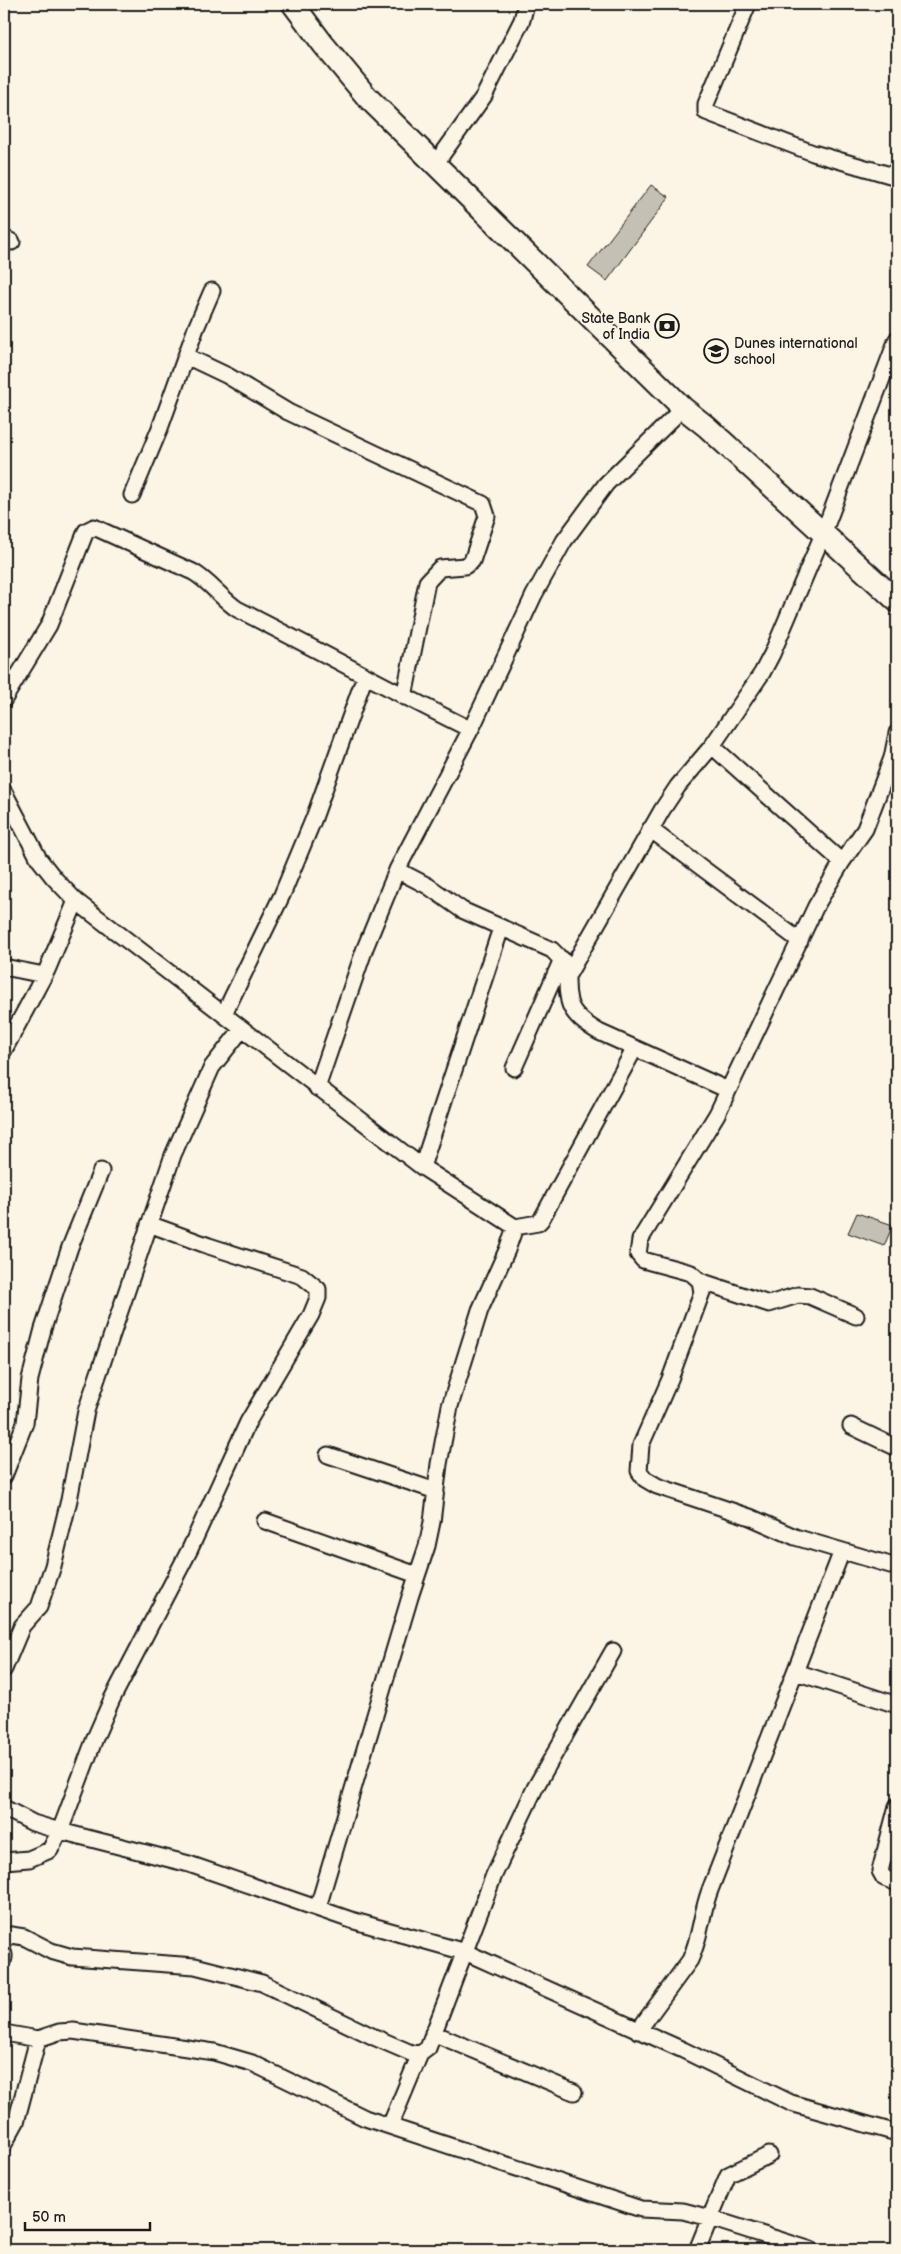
<svg xmlns="http://www.w3.org/2000/svg" width="901" height="2254" font-family="'Balsamiq Sans',sans-serif">
  <style>
    .building { fill: #c4c0b3; stroke: #1c1c1c }
    .lines { fill: none; stroke-linecap: round; stroke-linejoin: round }
    .minor-casing { stroke: #1c1c1c; stroke-width: 19 }
    .secondary-casing { stroke: #1c1c1c; stroke-width: 25 }
    .minor { stroke: #fcf5e5; stroke-width: 15 }
    .secondary { stroke: #fcf5e5; stroke-width: 21 }
    .labels { text-anchor: middle; stroke-width: 4; stroke-linejoin: round; paint-order: stroke }
    .poi-label { font-size: 14px; fill: #1c1c1c; stroke: #fcf5e5; text-anchor: end }
  </style>
  <rect width="100%" height="100%" fill="#fcf5e5"/>
  <filter id="ink" filterUnits="userSpaceOnUse"><feTurbulence type="fractalNoise" baseFrequency=".02" numOctaves="2"/><feDisplacementMap in="SourceGraphic" scale="10" xChannelSelector="R" yChannelSelector="G"/><feConvolveMatrix kernelMatrix="1 2 1 2 8 2 1 2 1" color-interpolation-filters="sRGB"/></filter>
  <g filter="url(#ink)">
    <path class="building" d="M651 185 669 197 607 281 588 267Z
      M857 1213 893 1225 884 1246 848 1233Z"/>
    <g class="lines">
      <g class="minor-casing">
        <path id="minor" d="M748 4 706 104V112L813 153 897 177
          M436 163 484 96 522 20 526 4
          M4 238 12 242
          M186 356 228 376 288 412 483 504 487 516 472 561 465 566 440 568 427 582 404 697
          M132 495 160 428 196 328 212 291
          M4 699 49 625 86 531 94 527 193 572C209 581 221 598 237 609 315 648 392 691 470 729
          M897 733 892 758 865 829 842 862 816 906 717 1114 640 1240 638 1254 643 1260 691 1273 700 1281 702 1292 670 1379 641 1445 639 1471 645 1479 657 1486 750 1517 795 1537 897 1567
          M712 746 842 862
          M4 792 39 859 54 878 76 901 422 1167 515 1227 507 1250 480 1310 450 1406 439 1464 432 1522 427 1546 410 1597 318 1907
          M650 829 800 941
          M397 870 428 886 462 910 552 950C575 972 563 976 569 1001 572 1015 587 1025 599 1032L728 1090
          M4 967 44 975
          M569 973 662 810 678 786 712 746 762 673 772 654 823 534 897 339
          M224 1014 282 895 314 818 365 676
          M4 1050 47 970 76 901
          M514 1068 562 959
          M317 1088 365 948 397 870 474 723 534 595 564 541 606 484 683 408
          M422 1167 501 928
          M515 1227 538 1223 541 1220 635 1048
          M700 1281 769 1304 798 1295 810 1296 856 1316
          M851 1426 897 1448
          M328 1455 436 1491
          M4 1476 25 1423 30 1379 43 1329 70 1247 101 1171
          M265 1521 417 1575
          M4 1669 22 1626 39 1607 53 1566 69 1500 86 1411 173 1155 212 1067 242 1029
          M796 1672 897 1705
          M897 1806 880 1871 884 1878 897 1883
          M4 1808 33 1823 60 1831 189 1864 351 1920 465 1952 683 2050 791 2103 897 2133
          M4 1861 29 1859 50 1850 60 1831 95 1738 112 1699 190 1549 248 1422 311 1315 318 1298V1289L302 1276 209 1246 149 1224
          M4 1943 5 1939 11 1935 24 1937 51 1951 72 1957 195 1966 262 1983 374 2037 411 2053 420 2054 428 2048 494 1875 535 1788 613 1651
          M4 1954V1958
          M638 2031 690 1960C701 1937 701 1913 710 1890L842 1551
          M4 2033 38 2039 59 2032 73 2031 214 2052 252 2063 365 2118 641 2209 683 2211 710 2218 728 2175 769 2155
          M433 2033 574 2092
          M390 2126 420 2054
          M4 2144 16 2122 38 2039
          M697 2250 710 2218 811 2250"/>
      </g>
      <g class="secondary-casing">
        <path id="secondary" d="M293 4 323 44 367 97 683 408 707 427 897 601"/>
      </g>
      <use href="#minor" class="minor"/>
      <use href="#secondary" class="secondary"/>
    </g>
  </g>
  <defs>
    <g id="bank-ring" transform="scale(1.25)"><circle r="9.5" fill="#fcf5e5" stroke="#1c1c1c" stroke-width="1.5"/><path d="M-6-4H6V4H-6ZM0-2.3a2.3 2.3 0 1 0 0 4.6a2.3 2.3 0 1 0 0-4.6Z" fill="#1c1c1c"/></g>
    <g id="school-ring" transform="scale(1.25)"><circle r="9.5" fill="#fcf5e5" stroke="#1c1c1c" stroke-width="1.5"/><path d="M0-5L7-2L0 1L-7-2ZM-4 1L0 2.5L4 1V4Q0 6-4 4Z" fill="#1c1c1c"/></g>
  </defs>
  <g fill-rule="evenodd">
    <use href="#bank-ring" x="667" y="326"/>
    <use href="#school-ring" x="716" y="351"/>
  </g>
  <g class="labels">
    <g class="poi-label">
      <text x="650" y="323">State Bank<tspan x="650" dy="16">of India</tspan></text>
      <text x="734" y="348" text-anchor="start">Dunes international<tspan x="734" dy="16">school</tspan></text>
    </g>
  </g>
  <rect width="901" height="2254" fill="none" stroke="#fcf5e5" stroke-width="20"/>
  <rect x="10" y="10" width="881" height="2234" fill="none" stroke="#1c1c1c" stroke-width="2" filter="url(#ink)"/>
  <path d="M25 2222v8h125v-8" fill="none" stroke="#1c1c1c" stroke-width="2.5"/>
  <text x="32" y="2222" font-size="15" fill="#1c1c1c" stroke="#fcf5e5" stroke-width="4" paint-order="stroke">50 m</text>
</svg>
